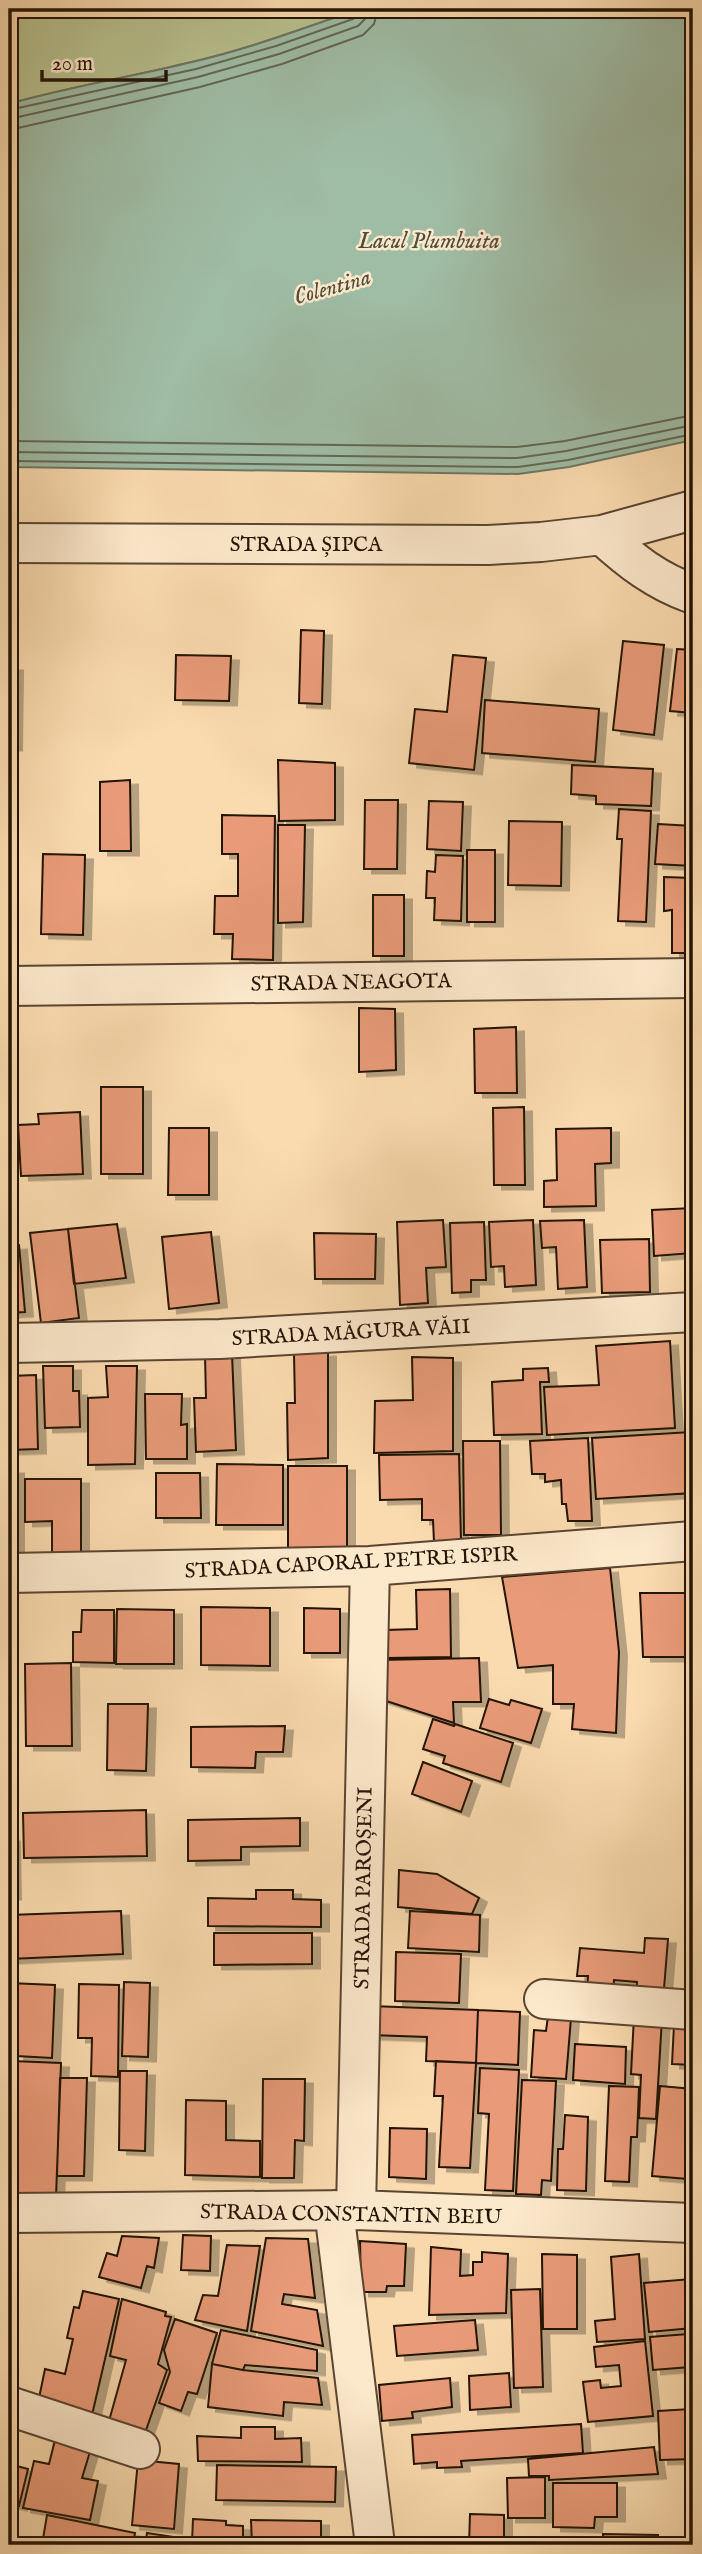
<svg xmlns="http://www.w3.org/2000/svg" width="702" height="2554" font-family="'IM FELL English',serif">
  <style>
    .green { fill: #b8c18f; stroke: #6e6a4a; stroke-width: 2 }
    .water { fill: #9fbca5; stroke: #6e7865; stroke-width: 2 }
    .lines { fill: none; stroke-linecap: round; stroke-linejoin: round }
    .shore { stroke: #626855; stroke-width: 2 }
    .building { fill: #e99b79; stroke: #241305; stroke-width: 2; filter: url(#shadow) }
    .minor-casing { stroke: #5a4530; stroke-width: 42 }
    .minor { stroke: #fce8cb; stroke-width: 38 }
    .labels { text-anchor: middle; stroke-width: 5; stroke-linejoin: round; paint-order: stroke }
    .street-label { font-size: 21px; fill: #241305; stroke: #fce8cb }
    .water-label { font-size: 23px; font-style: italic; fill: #4f4e3d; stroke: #fce8cb }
  </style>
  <defs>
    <filter id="shadow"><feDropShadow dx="8" dy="4.5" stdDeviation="0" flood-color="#0004"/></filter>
  </defs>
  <rect width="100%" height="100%" fill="#fadbaf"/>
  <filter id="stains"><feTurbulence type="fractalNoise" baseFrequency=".00286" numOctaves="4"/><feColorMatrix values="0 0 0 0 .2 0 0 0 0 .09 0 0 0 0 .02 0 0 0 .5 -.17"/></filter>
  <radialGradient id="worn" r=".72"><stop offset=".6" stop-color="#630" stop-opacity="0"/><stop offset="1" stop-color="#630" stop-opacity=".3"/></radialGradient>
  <path class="green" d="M9 9H360C304 28 249 49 192 62 131 77 69 87 9 104Z"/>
  <path class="water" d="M360 9H693V440L569 467 518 474 9 467V104C69 87 131 77 192 62 249 49 304 28 360 9Z"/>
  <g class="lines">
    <path class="shore" d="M9 110 196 69 276 46 353 19 357 15 358 9
      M9 119 198 77 279 54 358 26 365 19 367 9
      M9 130 200 87 282 64 363 35 374 24 378 9
      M9 441 517 447 565 441 693 415
      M9 452 517 458 566 451 693 425
      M9 461 518 467 568 460 693 434"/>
  </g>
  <path class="building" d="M301 630 324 631 322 704 299 703Z
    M623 641 664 645 654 735 613 730Z
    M677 649 693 650V713L670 711Z
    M176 655 231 656 229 701 175 700Z
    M453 655 486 658 474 770 409 763 415 709 447 712Z
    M9 666H15L14 746H9Z
    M485 700 599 709 595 762 482 753Z
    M278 760 335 763V820L279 821Z
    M572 765 653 769 651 806 596 804V796L571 794Z
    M130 780 131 851H100V782Z
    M365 800H398L397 869H364Z
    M429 801 463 802 461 851 427 849Z
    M619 809 651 811 646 922 618 921 622 839H617Z
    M222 815 275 816 273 960 232 959 233 934H214L215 896H238V854H222Z
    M509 821 562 822 561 886 508 885Z
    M658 824 693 826V866L655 864Z
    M278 825H305L303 922 278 923Z
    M467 850H495V922H467Z
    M43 854 85 855 83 935 41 934Z
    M436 855 463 856 461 921 434 920 435 898H426L427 871 435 872Z
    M664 877 693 878V953H672V910L664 911Z
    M373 895H404V956H373Z
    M359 1008 395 1009 396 1070 359 1072Z
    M516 1027 517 1093H475L474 1029Z
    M101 1087H143V1174H101Z
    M524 1107 525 1185H494L493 1108Z
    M80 1112 83 1174 21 1176 18 1125 39 1124 38 1114Z
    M169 1128H209V1195H168Z
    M611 1128V1163L595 1164 596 1206 544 1207V1181L557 1180 556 1129Z
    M693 1208V1278L692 1253 654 1256 652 1210Z
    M443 1220 446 1267 426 1268 428 1303 400 1305 397 1222Z
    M533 1220 536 1285 505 1287 504 1266 491 1267 489 1222Z
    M584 1220 587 1287 558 1289 556 1247 542 1248 540 1221Z
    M484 1222 486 1280H471V1292L452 1293 450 1223Z
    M117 1224 126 1278 74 1284 68 1229Z
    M68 1229 79 1318 41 1323 30 1233Z
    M211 1232 219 1303 169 1309 162 1237Z
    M314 1233 376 1234 375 1279H315Z
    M649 1239 650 1292 602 1293 600 1240Z
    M19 1245 25 1312 9 1313V1246Z
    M670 1341 675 1428 547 1435 544 1387 599 1385 596 1346Z
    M328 1352V1458L288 1460 287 1403H295L294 1354Z
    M232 1354 236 1450 196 1452 194 1398H206L205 1355Z
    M412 1357 453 1358V1451L374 1453 375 1401 413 1400Z
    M43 1366H73V1391H79L80 1427 45 1428Z
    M106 1366H137L135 1464 88 1465V1398L108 1397Z
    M548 1368 549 1382H540L542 1434 494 1435 492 1382 523 1380V1369Z
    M36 1375 38 1449 9 1450V1376Z
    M145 1394H182L181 1425 187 1424V1459H146Z
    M691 1432 693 1493 596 1499 592 1438Z
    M588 1438 592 1521H568L566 1504H562L561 1480 545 1482V1474H532L530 1441Z
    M463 1441H500L501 1535H464Z
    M459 1454 461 1542H434L433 1520H422V1499L380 1500 379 1455Z
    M217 1464 283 1465V1525H216Z
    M288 1466H347V1548H288Z
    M9 1469H16V1552H9Z
    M156 1473H200L201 1518H156Z
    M25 1479H81V1554H52V1521L25 1522Z
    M610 1568 619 1652 616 1733 572 1729 574 1704H553V1665L518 1668 502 1577Z
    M450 1589 451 1657 386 1658V1630L417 1629 416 1590Z
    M640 1593H687L688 1657H643Z
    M201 1607 270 1608V1666L201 1665Z
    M304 1608 340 1609V1653H304Z
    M117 1609 174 1610V1664H116Z
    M82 1610H114V1663L73 1662V1632H81Z
    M479 1658 481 1702H453L454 1723 377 1698 378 1660Z
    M71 1663 72 1746H26L25 1664Z
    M489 1699 509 1705 511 1700 542 1709 531 1743 480 1728Z
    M108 1704H148L146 1771 107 1770Z
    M433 1719 454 1726 455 1724 513 1743 501 1782 443 1763 445 1756 423 1749Z
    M285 1726 283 1752H256L255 1768 191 1767V1727Z
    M423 1762 472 1781 461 1812 412 1794Z
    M146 1810 147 1856 24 1858 23 1813Z
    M300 1818V1846L241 1847V1860L188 1861V1820Z
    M9 1837H12L13 1895H9Z
    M399 1870 437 1874 479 1898 472 1914 398 1907Z
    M256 1890H293V1899L321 1900V1927L208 1926V1898L256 1899Z
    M121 1911 123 1954 9 1959V1915Z
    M410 1911 480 1915 479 1952 408 1948Z
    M214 1933H312V1964L214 1965Z
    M645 1938 668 1939 663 2001 636 1998 637 1982 614 1980 613 1995 587 1993 588 1976H577L580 1948 644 1953Z
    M396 1952 461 1954 459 2003 395 2001Z
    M124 1982 150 1983 148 2057 122 2056Z
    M9 1983 55 1985 52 2058 16 2056 18 2014H9Z
    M79 1984 119 1985 118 2077 91 2076 92 2038H78Z
    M371 2006 478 2010 476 2063 426 2061 427 2037 370 2035Z
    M478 2010 520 2012 518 2065 476 2063Z
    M548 2016 571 2018 566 2079 531 2077 534 2030 546 2031Z
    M634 2016 662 2018 656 2119 639 2118 641 2075 631 2074Z
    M674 2025 693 2026V2065L672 2064Z
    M575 2044 626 2047 625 2084 573 2080Z
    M12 2061 61 2063 56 2197 9 2195Z
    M436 2061 476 2063 470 2168 439 2167 443 2096H434Z
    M480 2068 519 2070 513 2191 485 2190 489 2114 478 2113Z
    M120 2071H147L145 2151 119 2150Z
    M60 2078H87L84 2176H57Z
    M263 2079H305L304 2141 295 2140 294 2178H262Z
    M522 2080 556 2081 551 2181 542 2180 541 2195 516 2194Z
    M609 2086 639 2087 637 2137H631L629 2182 605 2181Z
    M660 2086 693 2089V2125L688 2179 652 2176Z
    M186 2100 226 2101V2140L260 2141V2177L185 2175Z
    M565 2115 588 2117 586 2191 557 2190 558 2149H563Z
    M390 2128 427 2129 426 2179 389 2177Z
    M183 2235 211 2236 210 2271 181 2270Z
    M122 2236 159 2238 154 2268 147 2266 141 2288 99 2277 107 2253 117 2256Z
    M266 2238 308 2239 315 2298 284 2294 282 2304 317 2310 323 2346 251 2331Z
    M360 2241 406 2244 404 2286H387L386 2292H361Z
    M227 2245 260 2246 247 2331 195 2320 203 2295 218 2296Z
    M431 2247 461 2250 460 2276 473 2275V2262H482V2252L508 2254 506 2313 429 2315Z
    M542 2254 577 2255V2329H543Z
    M639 2254 645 2339 597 2342 595 2321 615 2319 611 2257Z
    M691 2279 693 2328 649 2332 644 2283Z
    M540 2289 543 2387 514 2388 511 2290Z
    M83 2291 119 2299 92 2415 38 2403 45 2369 65 2374 73 2339 67 2338 74 2307 79 2308Z
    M122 2299 166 2312 165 2316 171 2317 158 2364 167 2370 145 2433 109 2421 126 2360 110 2356Z
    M175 2319 217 2333 197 2394 188 2392 181 2411 159 2403 170 2372 164 2350Z
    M475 2320 478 2350 397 2356 394 2326Z
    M221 2330 317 2350V2371L245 2365 243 2370 212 2364Z
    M688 2334 690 2367 653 2370 650 2337Z
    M645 2341 653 2416 588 2422 583 2382 600 2380 601 2388 621 2386 619 2365 596 2367 594 2347Z
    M212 2364 243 2370 318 2378 322 2405 284 2402 283 2416 208 2407Z
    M509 2373 511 2407 470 2410 469 2376Z
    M450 2378 452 2407 412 2412 413 2418 382 2421 379 2385Z
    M691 2409 693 2459 660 2460 658 2411Z
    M581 2424 583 2453 461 2461 462 2467 437 2468V2462L414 2464 412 2435Z
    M241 2427H275V2439L301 2438 302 2462 198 2461 197 2436 241 2438Z
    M56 2436 92 2445 82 2478 98 2481 90 2520 23 2508 34 2461 49 2464Z
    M654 2447 658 2474 549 2480V2476H529L528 2459Z
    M138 2460 179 2464 174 2529 132 2525Z
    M9 2464 28 2469 19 2506 9 2504Z
    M217 2465 336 2467 335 2502 216 2500Z
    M545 2477V2518H508L507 2478Z
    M553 2483H617V2517H595L594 2528 553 2527Z
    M470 2514 504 2515V2545H469Z
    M47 2515 135 2533 133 2545H42Z
    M193 2519 226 2521V2525L243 2526V2545L192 2542Z
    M251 2520 321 2521V2545H252Z
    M147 2533 174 2537 173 2545H145Z
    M603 2534 658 2535V2545H603Z"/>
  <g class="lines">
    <g class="minor-casing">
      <path id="minor" d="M602 535C631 561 656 581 693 594
        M9 543 488 545 541 542 602 535 693 510
        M9 986 693 978
        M9 1343 220 1339 693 1312
        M9 1573 370 1566 693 1541
        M544 1999 693 2010
        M334 2210 375 2545
        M356 2210 370 1566
        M9 2213 356 2210 693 2223
        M9 2406 140 2449"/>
    </g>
    <use href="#minor" class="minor"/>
  </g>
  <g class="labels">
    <g class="street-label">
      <text x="306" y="551">STRADA ȘIPCA</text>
      <text transform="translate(351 982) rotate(-1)" y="7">STRADA NEAGOTA</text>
      <text transform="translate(351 1332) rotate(-3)" y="7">STRADA MĂGURA VĂII</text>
      <text transform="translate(351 1562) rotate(-3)" y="7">STRADA CAPORAL PETRE ISPIR</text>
      <text transform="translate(363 1888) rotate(-89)" y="7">STRADA PAROȘENI</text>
      <text transform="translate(351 2214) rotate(1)" y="7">STRADA CONSTANTIN BEIU</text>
    </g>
    <g class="water-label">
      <text x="429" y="248">Lacul Plumbuita</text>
      <text transform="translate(332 286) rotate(-16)" y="8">Colentina</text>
    </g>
  </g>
  <rect width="702" height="2554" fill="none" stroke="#fadbaf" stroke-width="35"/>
  <rect x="10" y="10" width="681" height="2533" fill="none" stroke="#241305" stroke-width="3.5"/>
  <rect x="18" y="18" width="667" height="2519" fill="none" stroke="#241305" stroke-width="2"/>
  <path d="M42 70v10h124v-10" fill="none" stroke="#241305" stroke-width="3.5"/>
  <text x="52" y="70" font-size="21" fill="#241305" stroke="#fce8cb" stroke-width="5" paint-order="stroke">20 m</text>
  <rect width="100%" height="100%" filter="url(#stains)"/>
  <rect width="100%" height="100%" fill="url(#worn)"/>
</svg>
